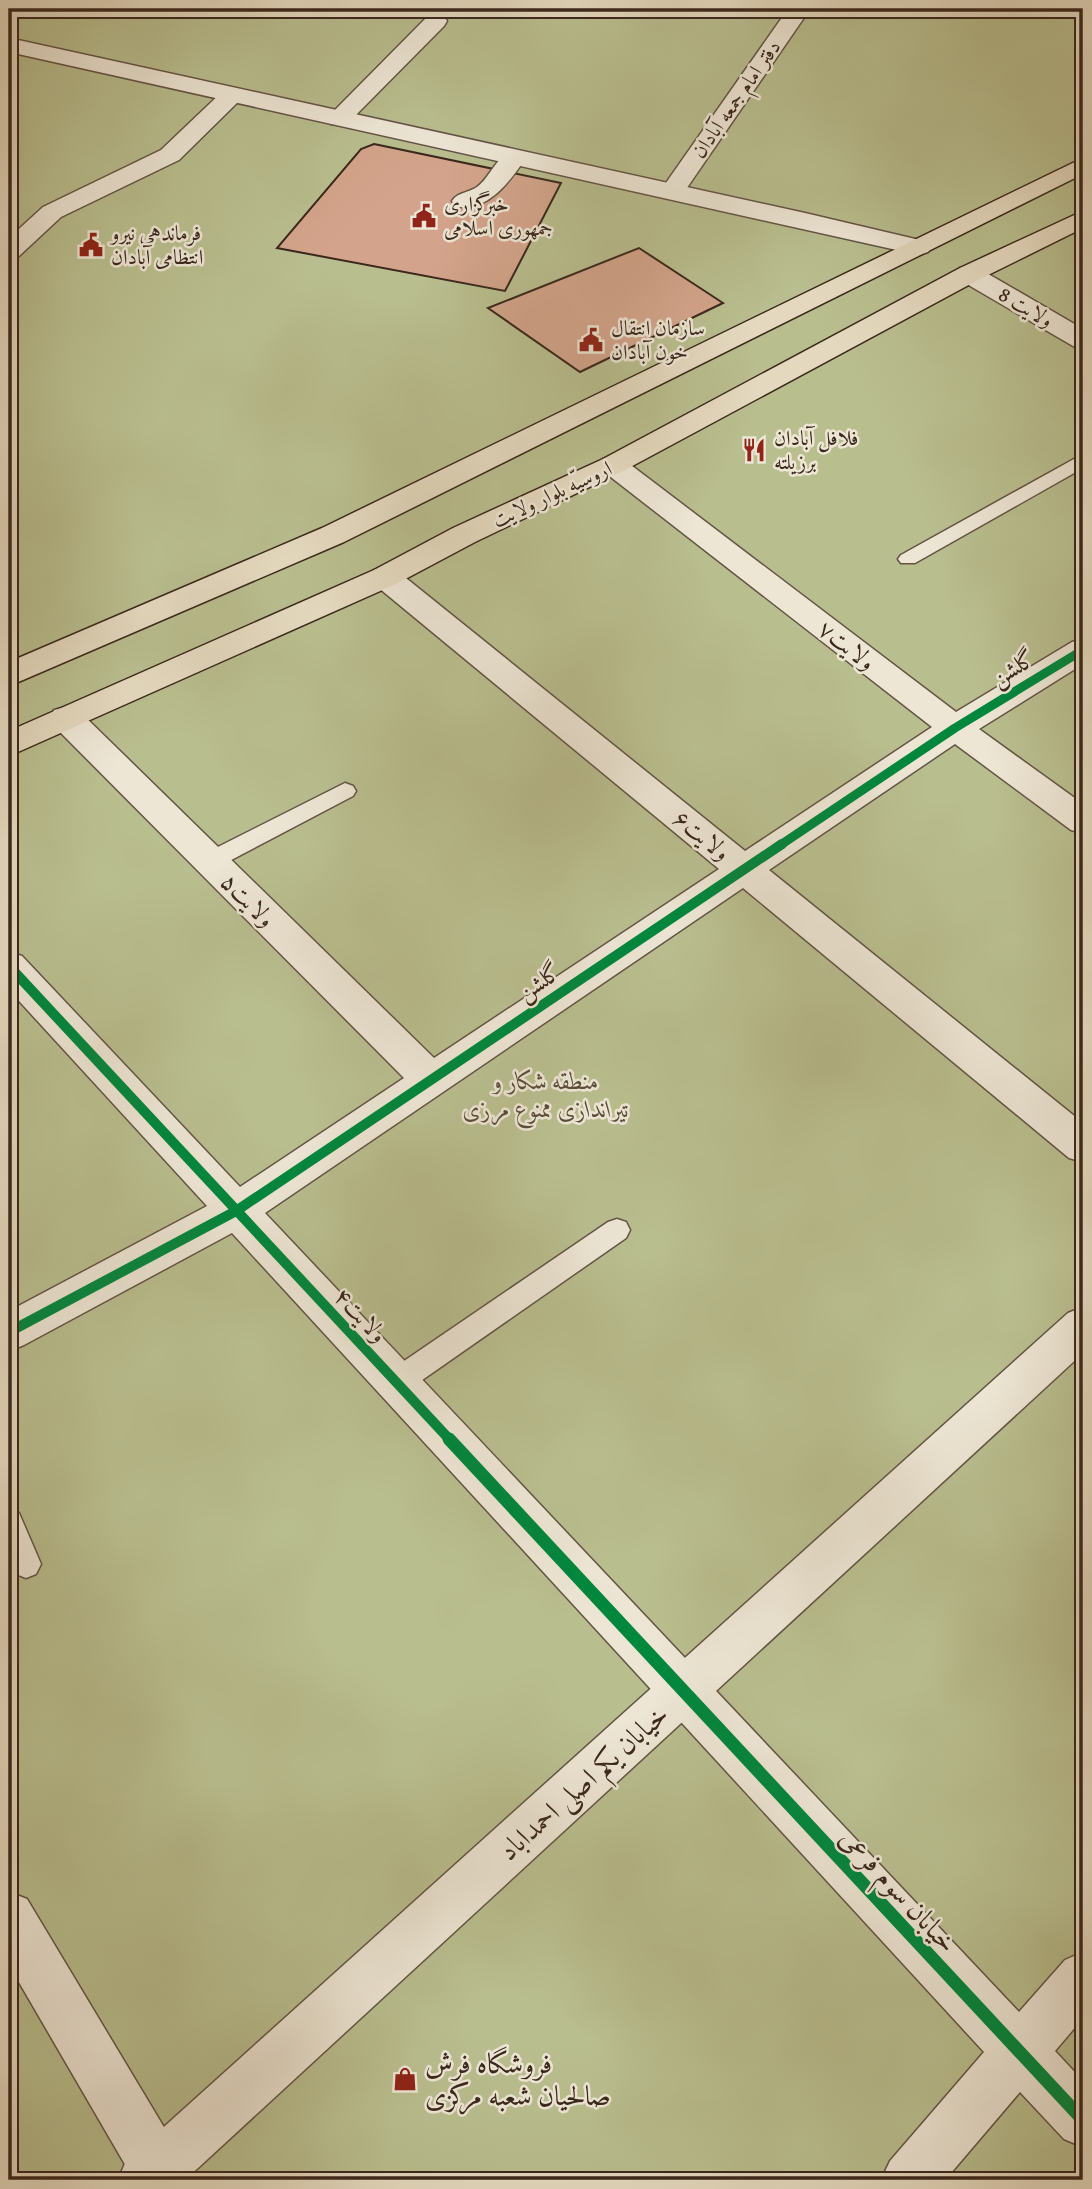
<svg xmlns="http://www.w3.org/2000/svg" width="1092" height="2189" font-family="'Gentium Book Plus',Amiri,serif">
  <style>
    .green { fill: #b9be8f; stroke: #7a7356; stroke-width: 2 }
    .building { fill: #d3a48b; stroke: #3a281d; stroke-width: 2 }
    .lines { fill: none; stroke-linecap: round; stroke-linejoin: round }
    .service-casing { stroke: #645446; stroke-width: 3 }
    .minor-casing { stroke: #645446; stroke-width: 3 }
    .tertiary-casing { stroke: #645446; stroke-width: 3 }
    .primary-casing { stroke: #3a281d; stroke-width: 3 }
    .service { fill: #ede6d5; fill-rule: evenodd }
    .minor { fill: #ede6d5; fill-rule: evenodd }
    .tertiary { fill: #ede6d5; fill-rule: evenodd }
    .primary { fill: #e4d9bf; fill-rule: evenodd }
    .cycleway-far2-casing { stroke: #ede6d5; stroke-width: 12 }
    .cycleway-far1-casing { stroke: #ede6d5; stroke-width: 15 }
    .cycleway-casing { stroke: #ede6d5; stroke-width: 18 }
    .cycleway-far2 { stroke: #00873e; stroke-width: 9 }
    .cycleway-far1 { stroke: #00873e; stroke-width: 10 }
    .cycleway { stroke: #00873e; stroke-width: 13 }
    .labels { text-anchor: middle; stroke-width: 5; stroke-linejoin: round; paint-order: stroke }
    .far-street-label { font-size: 21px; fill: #3a281d; stroke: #ede6d5 }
    .far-poi-label { font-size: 21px; fill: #3a281d; stroke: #ede6d5; text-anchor: start }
    .street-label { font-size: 24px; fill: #3a281d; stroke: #ede6d5 }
    .park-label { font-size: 24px; font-style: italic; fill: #5a4e3a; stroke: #ede6d5 }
    .near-street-label { font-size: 28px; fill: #3a281d; stroke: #ede6d5 }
    .near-poi-label { font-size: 28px; fill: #3a281d; stroke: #ede6d5; text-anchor: start }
  </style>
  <rect width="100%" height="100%" fill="#e4d9bf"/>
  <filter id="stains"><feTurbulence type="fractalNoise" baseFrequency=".00286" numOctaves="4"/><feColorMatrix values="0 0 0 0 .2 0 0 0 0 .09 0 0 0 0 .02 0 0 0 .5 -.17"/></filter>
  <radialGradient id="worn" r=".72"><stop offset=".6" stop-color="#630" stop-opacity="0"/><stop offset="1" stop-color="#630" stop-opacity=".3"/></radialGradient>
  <path class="green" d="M9 9H1083V2180H9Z"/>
  <path class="building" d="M374 144 561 183 505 291 277 248 361 149Z
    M639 248 723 303 580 372 488 308Z"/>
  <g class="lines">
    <g class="service-casing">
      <path id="service" d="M1083 454V468L915 563H901L898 559 901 555Z
        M345 783 353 786 356 791 353 796 218 867 210 869 202 867 199 861 202 855Z
        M617 1219 626 1222 630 1230 626 1238 405 1392 395 1395 385 1392 381 1383 385 1374 608 1222Z
        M9 1509 19 1513 41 1564 36 1574 26 1578 16 1574 9 1557Z"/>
    </g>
    <g class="minor-casing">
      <path id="minor" d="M788 9H810L682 195 673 197 664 195 661 190Z
        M436 14 444 16 447 21 444 26 347 124H331L327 119 331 114 428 16Z
        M232 88 240 90 244 95 240 100 179 160 61 217 18 257 9 260V238L43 207 161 150 224 90Z
        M514 151 523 153 526 158C510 181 487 214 455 206L452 201C458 192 468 193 477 187 491 177 496 155 514 151Z
        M613 456 623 459 956 712 1072 642 1083 639V664L979 729 1083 804V833L1071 830 955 744 769 870 1083 1123V1162L1069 1158 743 888 265 1213 1019 2012 1065 1960 1083 1952V2018L1055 2051 1083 2081V2147L1064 2139 1020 2092 945 2180H881L890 2161 984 2052 232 1233 24 1345 9 1351V1311L207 1206 9 990V952L22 956 240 1187 404 1078 54 726 50 718 54 710 66 707 78 710 434 1058 719 869 374 584 370 577 374 570 385 567 396 570 745 851 932 727 603 471 599 465 603 459Z
        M9 1892 27 1899 177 2149 185 2168 180 2180H134L9 1965Z"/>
    </g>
    <g class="tertiary-casing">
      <path id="tertiary" d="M9 38 805 213 928 242 932 247 928 252 919 255 9 52Z
        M969 266 978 268 1083 329V348L1073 346 960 280 956 274 960 268Z
        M1083 1307V1353L185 2180H118L126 2161 1068 1313Z"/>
    </g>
    <g class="primary-casing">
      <path id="primary" d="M1083 158V174L344 542 9 686V662L322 528Z
        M1083 211V228L978 280 623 471 475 542 396 584 9 756V731L374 570 453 528 603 459 960 268Z"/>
    </g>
    <use href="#service" class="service"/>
    <use href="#minor" class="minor"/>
    <use href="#tertiary" class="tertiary"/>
    <use href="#primary" class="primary"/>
    <g class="cycleway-far2-casing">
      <path id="cycleway-far2" d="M779 846 955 728 1083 650"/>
    </g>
    <g class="cycleway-far1-casing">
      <path id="cycleway-far1" d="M9 966 451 1441
        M9 1332 236 1211 782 844"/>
    </g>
    <g class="cycleway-casing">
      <path id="cycleway" d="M449 1439 1083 2120"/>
    </g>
    <use href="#cycleway-far2" class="cycleway-far2"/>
    <use href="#cycleway-far1" class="cycleway-far1"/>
    <use href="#cycleway" class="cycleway"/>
  </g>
  <defs>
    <g id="civic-bare" transform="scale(1.89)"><path d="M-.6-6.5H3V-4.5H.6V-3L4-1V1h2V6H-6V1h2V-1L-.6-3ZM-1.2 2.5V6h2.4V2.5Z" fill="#8f2418" stroke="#ede6d5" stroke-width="2.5" paint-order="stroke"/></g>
    <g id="restaurant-bare" transform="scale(1.89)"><path d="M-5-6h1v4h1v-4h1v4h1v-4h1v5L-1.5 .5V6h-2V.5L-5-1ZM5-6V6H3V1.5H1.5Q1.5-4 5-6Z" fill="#8f2418" stroke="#ede6d5" stroke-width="2.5" paint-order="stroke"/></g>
    <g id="shop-bare" transform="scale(1.89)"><path d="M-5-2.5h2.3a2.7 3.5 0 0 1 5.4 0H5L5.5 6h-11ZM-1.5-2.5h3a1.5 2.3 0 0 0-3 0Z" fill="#8f2418" stroke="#ede6d5" stroke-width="2.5" paint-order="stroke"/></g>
  </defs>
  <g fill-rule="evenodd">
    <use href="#civic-bare" x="424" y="216"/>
    <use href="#civic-bare" x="91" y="245"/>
    <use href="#civic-bare" x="591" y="340"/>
    <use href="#restaurant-bare" x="754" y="450"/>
    <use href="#shop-bare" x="405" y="2079"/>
  </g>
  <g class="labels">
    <g class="far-street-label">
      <text transform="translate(736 99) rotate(-55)" y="7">دفتر امام جمعه آبادان</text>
      <text transform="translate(1026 307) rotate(30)" y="7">ولایت 8</text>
      <text transform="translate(552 494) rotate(-25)" y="7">اروسیّه بلوار ولایت</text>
    </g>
    <g class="far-poi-label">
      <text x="444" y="211">خبرگزاری<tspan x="444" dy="24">جمهوری اسلامی</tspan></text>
      <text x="111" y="240">فرماندهی نیرو<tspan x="111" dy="24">انتظامی آبادان</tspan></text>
      <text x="611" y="335">سازمان انتقال<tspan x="611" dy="24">خون آبادان</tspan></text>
      <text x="774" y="445">فلافل آبادان<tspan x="774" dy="24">برزیلته</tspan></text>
    </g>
    <g class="street-label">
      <text transform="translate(847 645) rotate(38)" y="8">ولایت۷</text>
      <text transform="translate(1013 668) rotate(-31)" y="8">گلشن</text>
      <text transform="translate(702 835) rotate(39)" y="8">ولایت۶</text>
      <text transform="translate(248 900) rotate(45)" y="8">ولایت۵</text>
      <text transform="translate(539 982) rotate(-34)" y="8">گلشن</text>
      <text transform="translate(361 1315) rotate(47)" y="8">ولایت۴</text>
    </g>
    <g class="park-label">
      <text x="546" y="1089">منطقه شکار و<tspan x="546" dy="28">تیراندازی ممنوع مرزی</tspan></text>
    </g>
    <g class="near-street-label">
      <text transform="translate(583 1782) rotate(-42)" y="10">خیابان یکم اصلی احمداباد</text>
      <text transform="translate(899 1890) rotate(47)" y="10">خیابان سوم فرعی</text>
    </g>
    <g class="near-poi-label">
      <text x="425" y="2073">فروشگاه فرش<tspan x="425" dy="32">صالحیان شعبه مرکزی</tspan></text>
    </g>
  </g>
  <rect width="1092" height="2189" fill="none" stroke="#e4d9bf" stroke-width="35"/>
  <rect x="10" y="10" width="1071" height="2168" fill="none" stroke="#3a281d" stroke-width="3.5"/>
  <rect x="18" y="18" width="1057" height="2154" fill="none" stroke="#3a281d" stroke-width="2"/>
  <rect width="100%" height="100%" filter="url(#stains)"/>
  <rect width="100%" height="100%" fill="url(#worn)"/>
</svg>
